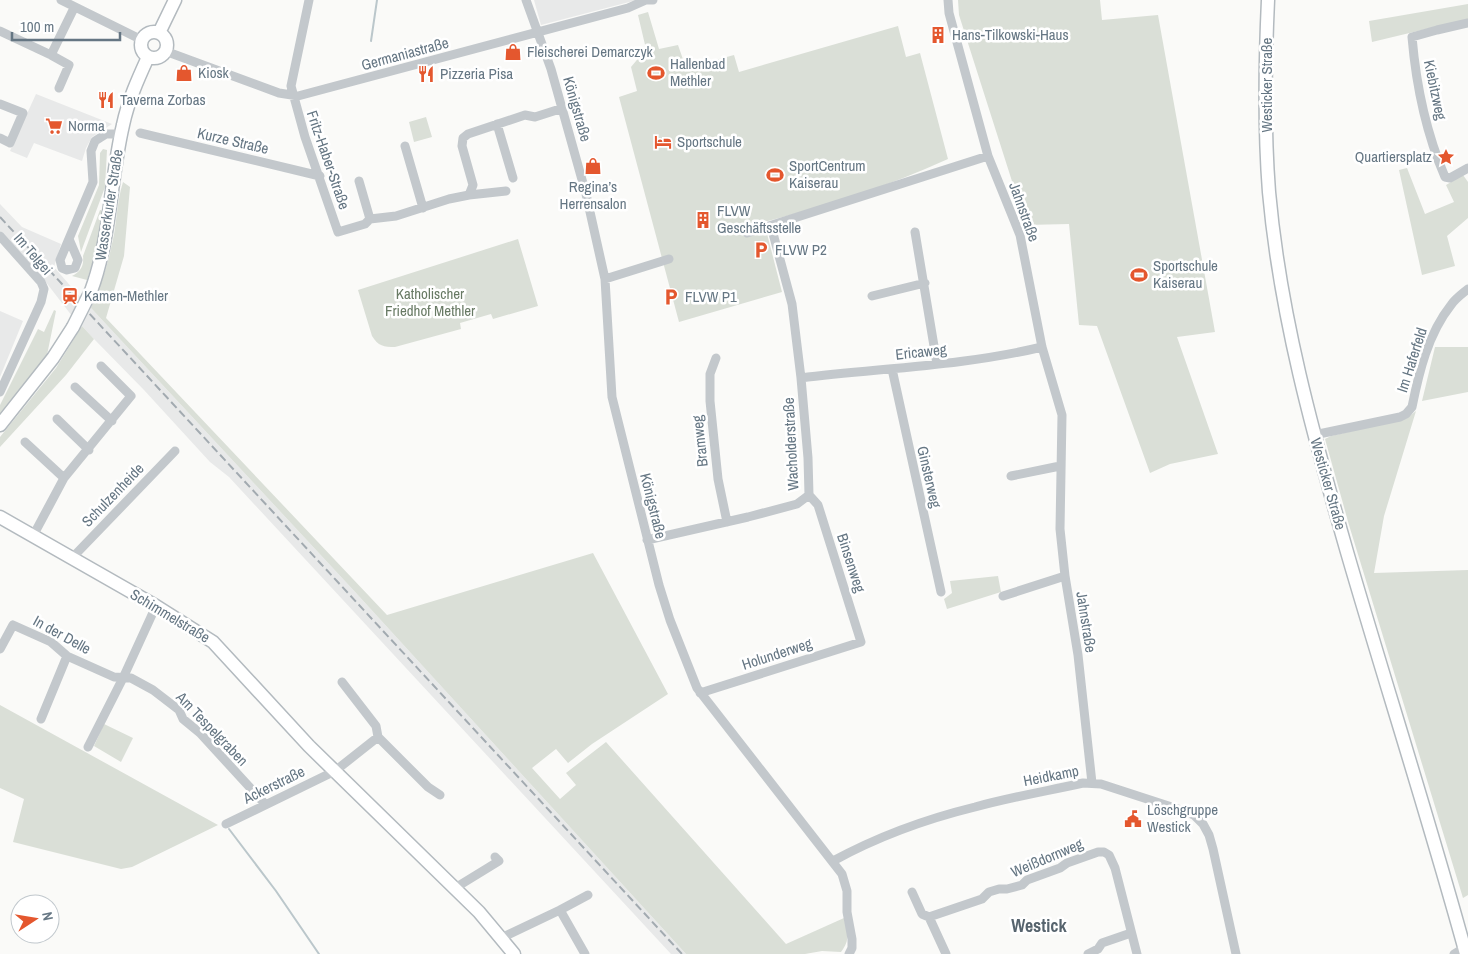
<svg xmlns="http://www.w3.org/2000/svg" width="1468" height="954" font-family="'Archivo Narrow',sans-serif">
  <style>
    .built { fill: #e8e9e9 }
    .green { fill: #dadfd7 }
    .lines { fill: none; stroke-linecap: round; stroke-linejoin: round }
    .stream { stroke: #bbc7cb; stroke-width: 2 }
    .secondary-casing { stroke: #b3babf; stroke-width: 15 }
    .street { stroke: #c3c8cc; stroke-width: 9 }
    .secondary { stroke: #fff; stroke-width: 12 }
    .rail { stroke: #a2aab0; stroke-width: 2; stroke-dasharray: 8 4; stroke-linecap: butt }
    .secondary-bridge-casing { stroke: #b3babf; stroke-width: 15; stroke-linecap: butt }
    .secondary-bridge { stroke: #fff; stroke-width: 12 }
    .labels { text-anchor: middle; stroke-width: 5; stroke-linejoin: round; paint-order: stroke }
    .poi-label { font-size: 15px; fill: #657683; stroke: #fff; text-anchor: start }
    .street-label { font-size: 15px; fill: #657683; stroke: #fff }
    .park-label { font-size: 15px; fill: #687a64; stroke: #fff }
    .quarter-label { font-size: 18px; font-weight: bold; fill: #57646e; stroke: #fff }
  </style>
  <rect width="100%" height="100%" fill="#fafaf8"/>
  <path class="built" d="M534 0H637L541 25Z
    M36 94 112 124 92 137 86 148 82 161 34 143 27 158 10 151Z
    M0 204 22 227 61 244 54 267 81 298 72 316 35 268 0 231Z
    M91 308 356 593 686 954H671L229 477 210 462 144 390 94 339 82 326Z
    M0 311 23 321 0 377Z"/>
  <path class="green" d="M958 0H1100L1102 20 1158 15 1215 332 1177 337 1218 454 1170 464 1150 473 1097 326 1079 325 1069 224 1026 225 959 15Z
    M1468 4V19L1372 42 1369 21Z
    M648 12 659 49 678 45 686 68 734 55 739 72 898 26 906 57 920 53 948 159C889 186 827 206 764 222L782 292 679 322 619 97 637 91 631 67 646 49 638 15Z
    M426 117 432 137 414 142 409 122Z
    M103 149 107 150 105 187 81 252 78 236 99 185 100 153Z
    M1407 168 1425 214 1454 202 1446 185 1463 175 1468 182V218L1447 236 1455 266 1422 275 1399 170Z
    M123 182 130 187 124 256 106 318 387 615 593 553 668 694 592 744 568 763 556 749 532 768 560 799 576 785 566 773 606 742 786 944 844 918C847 933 851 939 841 952L822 951 805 954H686L356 593 91 308C99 289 107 269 111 248 117 227 116 204 123 182Z
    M100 210 103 211 98 245 87 280 72 276C81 271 84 266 83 256Z
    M518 239 538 306 493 319 491 314 460 323 461 329 395 347C384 347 378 346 372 336L358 290Z
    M54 310 56 311 47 355 0 414V405L38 329 44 332Z
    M82 326 94 339 66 375 0 447V437L56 368Z
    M1435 347H1468V392L1422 401Z
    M1416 411 1384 516 1374 573 1468 570V895L1463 898 1349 525 1325 439 1331 436 1407 418Z
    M998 576 1001 592 947 609 944 599 952 593 950 581Z
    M0 705 218 825 132 867 121 869 13 842 24 799 0 788Z
    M104 724 133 738 121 762 94 746Z"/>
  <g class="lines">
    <path class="stream" d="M371 41 377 0
      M229 829 276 891 319 954"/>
    <g class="secondary-casing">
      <path id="secondary" d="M1268 0C1265 64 1264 128 1269 192 1280 315 1313 434 1347 552 1386 686 1429 819 1466 954
        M141 45a13 13 0 1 1 26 0a13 13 0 1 1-26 0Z
        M159 33 175 0
        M91 291C111 237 110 180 123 125 128 101 138 79 148 57
        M0 425 53 358 73 327
        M0 517 156 606 213 642 309 746 479 912 514 954"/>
    </g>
    <path class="street" d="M61 0 142 40
      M309 0 291 86 305 137 338 232 365 224 370 219 396 216 449 199 469 195 473 185 462 146 463 138 468 134 525 115 535 117 563 108
      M526 0 551 69 586 194 605 279 612 397 659 585 670 620 697 688 842 874 847 891V912L852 939V948L849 954
      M948 0 949 13 988 156 1020 235 1042 347 1062 415 1060 529 1065 576 1078 655 1092 783
      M1468 23 1437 30 1412 37C1416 84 1426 133 1445 177L1450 178 1468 168
      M0 31 51 55 74 8
      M165 51 279 93 298 96 628 8 646 0H653
      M51 55 69 65 59 88
      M0 104 23 113 10 143 0 138
      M497 124 513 178
      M140 133 320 176
      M405 146 423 208
      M359 181 370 219
      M469 195 506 191
      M915 232 937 364
      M747 233 988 156
      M0 236 41 282 44 289 41 302 0 392
      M69 239 78 260 75 268 67 270 62 268 60 260 93 182 91 151 95 141 106 134H121
      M605 279 669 259
      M872 296 925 283
      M716 358 710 374V401L718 479 727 522
      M892 369 941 592
      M801 378C882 368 963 366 1042 347
      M75 387 112 421
      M57 419 89 450
      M1314 435 1400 417 1406 414 1412 407C1419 372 1428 334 1451 305 1455 299 1462 294 1468 289
      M25 442 64 478
      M1011 476 1060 466
      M33 536 64 478 131 396 101 366
      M647 540 748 517 797 504 809 495 808 458 801 378 792 304 771 226
      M72 558 175 451
      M1003 596 1065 576
      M0 649 13 625 51 642 67 656 114 677 131 678 153 690 179 710 183 719 200 733 265 804
      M342 682 376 726 378 737
      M700 693 861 642 818 505 809 495
      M41 719 67 656
      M88 747 123 678 156 606
      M226 824 335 771 378 737 428 787 440 795
      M833 861C877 837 926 819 975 807 1011 797 1047 791 1083 783L1101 784 1184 811 1194 815 1203 824 1209 835 1213 849 1236 954
      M455 888 499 861 495 857
      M912 892 922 914 929 917
      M560 910 588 895
      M501 938 560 910 585 954
      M946 954 929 917 982 899 989 892 999 889H1007L1022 885 1027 880 1060 868 1067 863 1098 852H1104L1109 855 1115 868 1137 954
      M1088 954 1098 949 1102 943 1131 933
      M1454 954 1464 948"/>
    <use href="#secondary" class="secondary"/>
    <path class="rail" d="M0 217 682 954"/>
    <g class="secondary-bridge-casing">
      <path id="secondary-bridge" d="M73 327 91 291"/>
    </g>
    <use href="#secondary-bridge" class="secondary-bridge"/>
  </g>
  <defs>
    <g id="building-bare" transform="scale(1.35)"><path d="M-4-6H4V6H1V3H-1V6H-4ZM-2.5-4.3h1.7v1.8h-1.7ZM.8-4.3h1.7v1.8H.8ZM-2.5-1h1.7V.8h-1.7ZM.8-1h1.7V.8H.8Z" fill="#e4572e" stroke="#fff" stroke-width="2.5" paint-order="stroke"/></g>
    <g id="shop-bare" transform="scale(1.35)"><path d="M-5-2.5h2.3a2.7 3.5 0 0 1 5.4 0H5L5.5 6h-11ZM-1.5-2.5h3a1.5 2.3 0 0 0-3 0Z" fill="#e4572e" stroke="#fff" stroke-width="2.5" paint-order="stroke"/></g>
    <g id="stadium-bare" transform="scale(1.35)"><path d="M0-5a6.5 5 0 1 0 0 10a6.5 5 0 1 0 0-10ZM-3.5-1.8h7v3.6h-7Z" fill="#e4572e" stroke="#fff" stroke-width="2.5" paint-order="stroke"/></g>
    <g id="restaurant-bare" transform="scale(1.35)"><path d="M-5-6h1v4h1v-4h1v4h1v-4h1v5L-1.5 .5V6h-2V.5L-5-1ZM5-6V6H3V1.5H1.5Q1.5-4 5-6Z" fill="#e4572e" stroke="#fff" stroke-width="2.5" paint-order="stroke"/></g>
    <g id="supermarket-bare" transform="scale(1.35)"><path d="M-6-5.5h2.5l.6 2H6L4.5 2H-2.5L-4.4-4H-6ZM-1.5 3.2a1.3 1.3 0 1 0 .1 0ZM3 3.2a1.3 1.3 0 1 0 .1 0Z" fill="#e4572e" stroke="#fff" stroke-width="2.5" paint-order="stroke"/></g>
    <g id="hotel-bare" transform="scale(1.35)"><path d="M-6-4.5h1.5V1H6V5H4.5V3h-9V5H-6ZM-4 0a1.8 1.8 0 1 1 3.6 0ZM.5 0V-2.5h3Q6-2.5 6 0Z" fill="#e4572e" stroke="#fff" stroke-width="2.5" paint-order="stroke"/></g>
    <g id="sight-bare" transform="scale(1.35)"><path d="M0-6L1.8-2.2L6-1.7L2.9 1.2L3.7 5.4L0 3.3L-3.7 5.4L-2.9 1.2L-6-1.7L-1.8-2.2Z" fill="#e4572e" stroke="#fff" stroke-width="2.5" paint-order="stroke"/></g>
    <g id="parking-bare" transform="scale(1.35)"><path d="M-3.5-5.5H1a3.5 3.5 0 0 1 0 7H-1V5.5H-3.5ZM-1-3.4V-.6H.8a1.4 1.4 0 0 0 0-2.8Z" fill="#e4572e" stroke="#fff" stroke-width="2.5" paint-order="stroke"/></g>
    <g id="station-bare" transform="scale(1.35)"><path d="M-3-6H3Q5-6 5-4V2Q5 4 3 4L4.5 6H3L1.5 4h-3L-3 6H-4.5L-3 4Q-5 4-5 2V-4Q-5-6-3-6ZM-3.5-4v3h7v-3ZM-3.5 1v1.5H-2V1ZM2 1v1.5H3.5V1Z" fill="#e4572e" stroke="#fff" stroke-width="2.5" paint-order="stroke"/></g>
    <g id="civic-bare" transform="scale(1.35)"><path d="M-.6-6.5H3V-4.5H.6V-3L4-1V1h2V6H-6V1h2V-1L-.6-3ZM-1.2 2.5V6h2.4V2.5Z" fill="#e4572e" stroke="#fff" stroke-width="2.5" paint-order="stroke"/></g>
  </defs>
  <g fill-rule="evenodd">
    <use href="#building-bare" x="938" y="35"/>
    <use href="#shop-bare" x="513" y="52"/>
    <use href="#shop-bare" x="184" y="73"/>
    <use href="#stadium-bare" x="656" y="73"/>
    <use href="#restaurant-bare" x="426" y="74"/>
    <use href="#restaurant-bare" x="106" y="100"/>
    <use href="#supermarket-bare" x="54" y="126"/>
    <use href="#hotel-bare" x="663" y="142"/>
    <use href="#sight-bare" x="1446" y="157"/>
    <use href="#shop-bare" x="593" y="166"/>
    <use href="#stadium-bare" x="775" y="175"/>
    <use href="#building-bare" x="703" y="220"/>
    <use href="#parking-bare" x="761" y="250"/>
    <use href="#stadium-bare" x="1139" y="275"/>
    <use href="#station-bare" x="70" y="296"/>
    <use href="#parking-bare" x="671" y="297"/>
    <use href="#civic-bare" x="1133" y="819"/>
  </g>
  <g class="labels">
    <g class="poi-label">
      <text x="952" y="40">Hans-Tilkowski-Haus</text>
      <text x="527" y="57">Fleischerei Demarczyk</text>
      <text x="670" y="69">Hallenbad<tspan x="670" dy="17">Methler</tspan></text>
      <text x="198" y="78">Kiosk</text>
      <text x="440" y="79">Pizzeria Pisa</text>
      <text x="120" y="105">Taverna Zorbas</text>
      <text x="68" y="131">Norma</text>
      <text x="677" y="147">Sportschule</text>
      <text x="1432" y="162" text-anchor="end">Quartiersplatz</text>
      <text x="789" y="171">SportCentrum<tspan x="789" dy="17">Kaiserau</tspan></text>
      <text x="593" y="192" text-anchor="middle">Regina’s<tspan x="593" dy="17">Herrensalon</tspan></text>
      <text x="717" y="216">FLVW<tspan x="717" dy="17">Geschäftsstelle</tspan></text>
      <text x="775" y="255">FLVW P2</text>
      <text x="1153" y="271">Sportschule<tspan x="1153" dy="17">Kaiserau</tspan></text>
      <text x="84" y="301">Kamen-Methler</text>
      <text x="685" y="302">FLVW P1</text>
      <text x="1147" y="815">Löschgruppe<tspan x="1147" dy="17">Westick</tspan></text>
    </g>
    <g class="street-label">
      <text transform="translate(405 54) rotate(-15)" y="5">Germaniastraße</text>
      <text transform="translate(1267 85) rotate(-90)" y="5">Westicker Straße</text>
      <text transform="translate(1435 90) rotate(78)" y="5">Kiebitzweg</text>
      <text transform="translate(577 109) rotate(74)" y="5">Königstraße</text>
      <text transform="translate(233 141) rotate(13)" y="5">Kurze Straße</text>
      <text transform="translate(328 160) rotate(71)" y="5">Fritz-Haber-Straße</text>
      <text transform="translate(109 205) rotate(-81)" y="5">Wasserkurler Straße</text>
      <text transform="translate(1024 212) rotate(70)" y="5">Jahnstraße</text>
      <text transform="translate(33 254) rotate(49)" y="5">Im Telgei</text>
      <text transform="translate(921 352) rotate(-6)" y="5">Ericaweg</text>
      <text transform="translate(1412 360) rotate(-72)" y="5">Im Haferfeld</text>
      <text transform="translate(700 441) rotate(-96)" y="5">Bramweg</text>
      <text transform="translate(791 444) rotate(-93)" y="5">Wacholderstraße</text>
      <text transform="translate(929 477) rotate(77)" y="5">Ginsterweg</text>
      <text transform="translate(1328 484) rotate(74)" y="5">Westicker Straße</text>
      <text transform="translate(113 495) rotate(-46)" y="5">Schulzenheide</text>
      <text transform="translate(653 506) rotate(76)" y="5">Königstraße</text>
      <text transform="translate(851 563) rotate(72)" y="5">Binsenweg</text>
      <text transform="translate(170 616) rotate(31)" y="5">Schimmelstraße</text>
      <text transform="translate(1086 622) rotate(81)" y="5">Jahnstraße</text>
      <text transform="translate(62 635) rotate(29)" y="5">In der Delle</text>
      <text transform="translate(777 654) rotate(-18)" y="5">Holunderweg</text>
      <text transform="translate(212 729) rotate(46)" y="5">Am Tespelgraben</text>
      <text transform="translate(1051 776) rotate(-11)" y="5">Heidkamp</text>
      <text transform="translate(274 785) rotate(-26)" y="5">Ackerstraße</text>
      <text transform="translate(1047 858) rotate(-23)" y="5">Weißdornweg</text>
    </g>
    <g class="park-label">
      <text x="430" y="299">Katholischer<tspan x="430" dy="17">Friedhof Methler</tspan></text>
    </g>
    <g class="quarter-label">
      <text x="1039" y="932">Westick</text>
    </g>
  </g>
  <g transform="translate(35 919) rotate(78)"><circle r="24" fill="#ffffff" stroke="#c1c8cd"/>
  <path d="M0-4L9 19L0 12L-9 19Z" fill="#e4572e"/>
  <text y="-8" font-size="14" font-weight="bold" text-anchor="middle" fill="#657683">N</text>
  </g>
  <path d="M12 32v8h108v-8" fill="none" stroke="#657683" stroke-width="2.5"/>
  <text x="20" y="32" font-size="15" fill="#657683" stroke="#ffffff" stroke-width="4" paint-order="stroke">100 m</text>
</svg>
